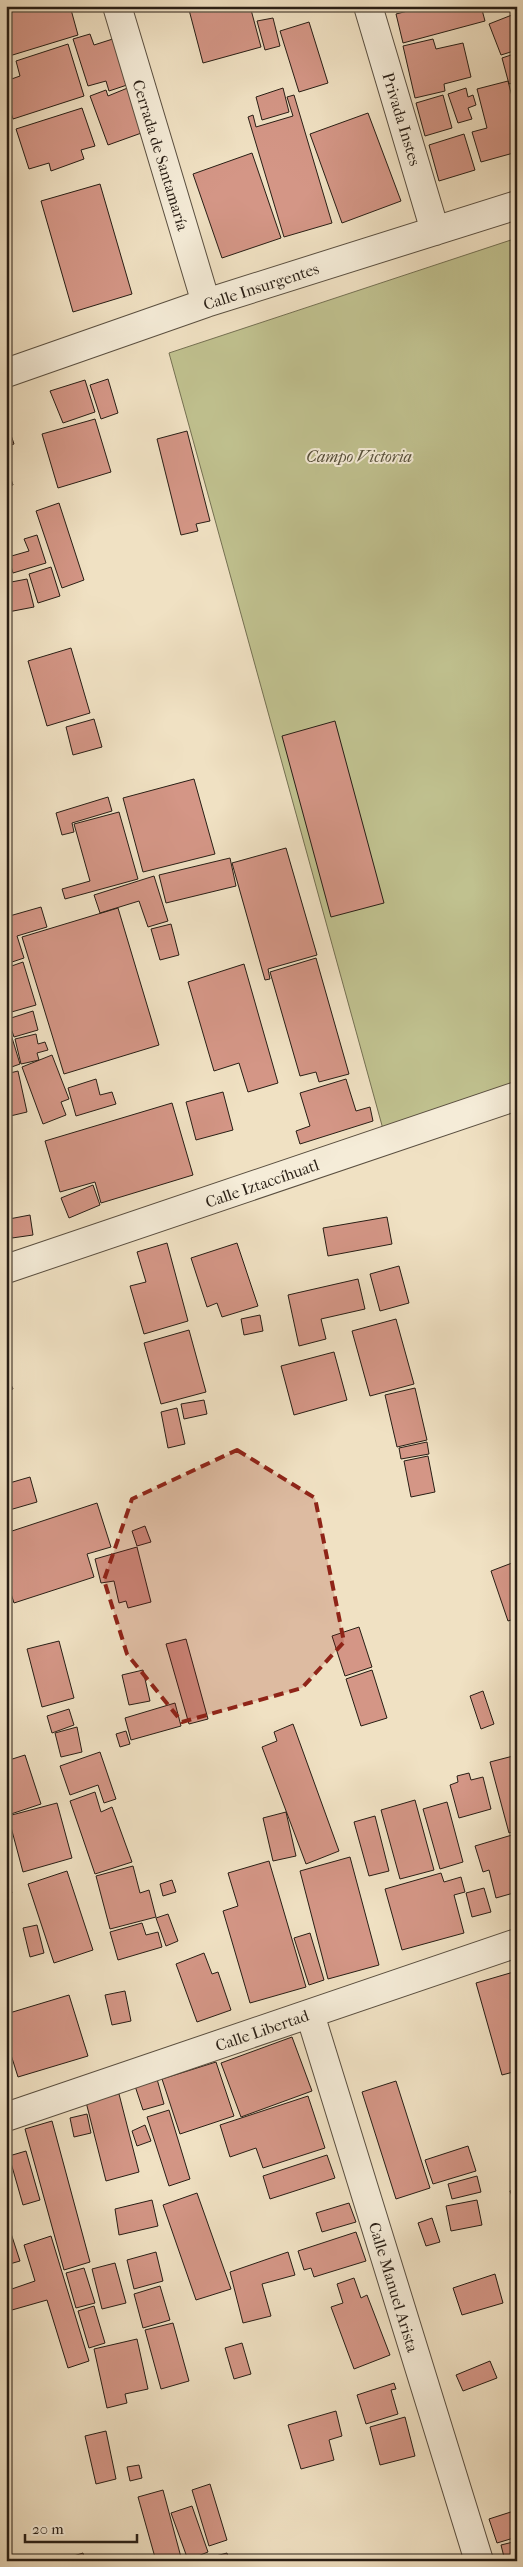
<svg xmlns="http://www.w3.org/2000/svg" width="523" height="2567" font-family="'IM FELL French Canon',serif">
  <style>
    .green { fill: #c0c18f; stroke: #747052 }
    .building { fill: #d49686; stroke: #281e15 }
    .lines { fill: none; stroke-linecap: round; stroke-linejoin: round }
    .minor-casing { stroke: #5a4f40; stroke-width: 30 }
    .minor { stroke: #f5ecd8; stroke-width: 28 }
    .marked { fill: #8f2418; fill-opacity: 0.2; stroke: #8f2418; stroke-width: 4; stroke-dasharray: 10 6; stroke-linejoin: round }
    .labels { text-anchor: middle; stroke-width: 4; stroke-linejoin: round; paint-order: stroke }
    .street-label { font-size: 16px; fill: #281e15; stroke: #f5ecd8 }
    .park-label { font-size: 16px; font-style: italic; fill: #564f3a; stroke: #f5ecd8 }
  </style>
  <rect width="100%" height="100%" fill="#f0e1c3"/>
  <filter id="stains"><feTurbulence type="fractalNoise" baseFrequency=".004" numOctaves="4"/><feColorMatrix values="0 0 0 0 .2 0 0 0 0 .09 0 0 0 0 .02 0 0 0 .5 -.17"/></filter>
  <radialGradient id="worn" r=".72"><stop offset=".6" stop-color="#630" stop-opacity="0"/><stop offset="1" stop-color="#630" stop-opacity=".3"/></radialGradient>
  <path class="green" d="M517 238V1095L386 1140 169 353Z"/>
  <path class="building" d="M25 6H70L78 35 6 57V12Z
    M188 6H250L261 47 203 63Z
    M427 6H481L485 21 403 43 396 14Z
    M517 13V50L501 55 489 24Z
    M273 18 280 46 265 50 257 21Z
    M309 22 328 83 299 92 280 31Z
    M90 34 94 45 119 37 133 83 109 91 106 81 88 86 73 39Z
    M433 39 436 49 463 43 471 77 444 84 445 91 415 98 403 46Z
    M68 44 84 96 13 119 6 96V81L20 76 16 61Z
    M517 53V82L509 84 502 58Z
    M508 81 517 116V152L481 162 472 132 487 128 477 89Z
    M130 87 147 131 108 145 90 96 106 90 108 96Z
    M283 88 289 112 262 120 256 97Z
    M466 88 468 97 473 95 476 105 468 108 472 119 458 123 448 94Z
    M294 95 332 223 284 237 248 117 253 115 256 127 293 116 287 97Z
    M443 95 452 128 425 136 416 103Z
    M82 108 95 146 81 150 84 159 51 171 49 163 29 169 16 129Z
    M368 113 401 201 342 223 310 134Z
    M464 134 475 170 439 181 429 145Z
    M252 153 281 238 222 258 193 174Z
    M100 184 132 294 73 312 41 201Z
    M108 379 118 413 101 419 90 385Z
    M85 380 95 412 63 423 50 391Z
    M95 419 111 472 58 488 42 434Z
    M6 420 14 444 6 447Z
    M187 431 210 521 196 524 198 531 181 535 157 439Z
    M6 464 13 485 6 487Z
    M59 503 84 580 62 588 36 511Z
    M37 535 46 563 13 573 8 557 29 551 24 539Z
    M51 567 60 596 38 603 29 574Z
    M27 579 34 607 8 612 6 583Z
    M71 648 90 713 47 726 28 661Z
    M94 719 102 747 73 755 66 727Z
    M335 721 384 903 331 917 282 736Z
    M194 779 215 854 143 872 123 798Z
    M108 797 112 811 72 823 74 832 62 835 56 813Z
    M119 812 138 879 65 899 62 889 90 881 74 824Z
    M286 848 317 955 268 969 270 979 265 980 232 863Z
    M230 858 236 886 166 903 159 875Z
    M154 876 168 921 148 927 139 901 100 913 94 895Z
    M41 907 47 927 17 936 24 958 6 964V917Z
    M118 908 159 1045 64 1074 22 937Z
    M171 924 179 955 160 960 151 929Z
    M316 958 349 1074 319 1082 316 1072 300 1076 270 972Z
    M23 962 36 1005 8 1013 6 968Z
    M244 964 278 1083 248 1092 239 1063 214 1071 188 982Z
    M33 1011 38 1030 14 1037 8 1019Z
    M6 1018 20 1064 6 1069Z
    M36 1034 38 1044 45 1042 48 1050 37 1053 39 1060 21 1064 15 1039Z
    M52 1055 69 1099 61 1102 66 1115 43 1124 22 1067Z
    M18 1071 27 1112 6 1117V1074Z
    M96 1079 100 1095 112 1092 116 1104 76 1116 68 1088Z
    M346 1079 356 1111 370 1107 373 1121 300 1144 296 1131 310 1126 300 1093Z
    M223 1092 233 1130 196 1140 186 1102Z
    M172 1103 193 1175 101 1203 95 1182 60 1192 45 1141Z
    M93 1185 100 1205 69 1218 61 1198Z
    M30 1215 33 1235 12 1238 9 1219Z
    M387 1217 392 1244 328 1256 323 1228Z
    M167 1243 188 1321 144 1334 130 1286 146 1282 137 1252Z
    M237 1243 258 1306 222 1317 217 1303 207 1307 191 1258Z
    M399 1266 409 1303 380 1311 370 1274Z
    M358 1279 365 1309 321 1319 326 1339 299 1346 288 1295Z
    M260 1315 263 1331 244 1335 241 1319Z
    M396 1319 414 1384 370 1396 352 1331Z
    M189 1330 206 1392 161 1404 144 1343Z
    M334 1352 347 1400 294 1415 281 1366Z
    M6 1353 11 1365 6 1367Z
    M6 1373 13 1389 6 1392Z
    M415 1388 427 1440 397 1447 385 1395Z
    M204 1400 207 1414 184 1419 181 1404Z
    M177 1408 185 1444 168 1448 161 1412Z
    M427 1442 429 1454 401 1459 399 1448Z
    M428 1456 435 1492 411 1497 404 1461Z
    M30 1477 37 1502 6 1511V1484Z
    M97 1503 111 1547 87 1554 94 1577 14 1603 6 1578V1533Z
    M145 1526 151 1542 137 1546 132 1531Z
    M137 1547 151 1602 128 1608 126 1601 119 1603 114 1581 101 1583 95 1559Z
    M512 1563 517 1578V1618L508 1621 491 1571Z
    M359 1627 372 1667 345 1676 332 1636Z
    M186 1639 208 1719 189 1724 166 1644Z
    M59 1641 74 1698 42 1707 27 1649Z
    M143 1670 150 1701 129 1705 122 1675Z
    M372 1670 387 1718 361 1726 346 1679Z
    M483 1691 494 1724 481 1729 470 1696Z
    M175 1703 181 1726 131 1740 125 1718Z
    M69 1709 74 1725 52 1733 47 1716Z
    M293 1724 339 1851 306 1864 262 1747 277 1741 274 1732Z
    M77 1727 82 1752 61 1757 55 1733Z
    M126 1731 130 1744 120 1747 116 1734Z
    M100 1752 116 1799 104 1803 98 1785 70 1795 60 1766Z
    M25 1755 41 1804 8 1815 6 1761Z
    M517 1755V1840L514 1831 509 1833 490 1762Z
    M469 1773 471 1780 483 1777 491 1809 459 1818 450 1785 458 1782 457 1776Z
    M95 1792 101 1812 112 1807 132 1862 95 1874 70 1801Z
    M415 1800 434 1870 400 1879 381 1810Z
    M447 1802 463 1862 440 1869 423 1809Z
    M57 1803 72 1858 23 1872 8 1816Z
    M286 1812 296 1856 273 1861 263 1818Z
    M375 1816 389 1871 369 1876 354 1822Z
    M512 1835 517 1850V1892L496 1898 489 1870 483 1872 475 1846Z
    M350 1857 379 1965 328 1979 300 1871Z
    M269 1861 306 1987 250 2003 223 1911 238 1906 228 1873Z
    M133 1866 140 1893 149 1890 156 1917 110 1929 96 1876Z
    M67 1871 93 1950 54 1963 28 1884Z
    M441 1873 444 1882 461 1877 465 1892 454 1895 464 1933 402 1950 385 1889Z
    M7 1876 12 1893 6 1895V1877Z
    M172 1880 176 1892 163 1896 160 1884Z
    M484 1888 491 1912 472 1917 466 1893Z
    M168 1914 178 1941 166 1946 156 1918Z
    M142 1923 146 1935 158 1932 162 1947 118 1960 110 1932Z
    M37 1925 44 1953 30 1957 23 1928Z
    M310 1933 324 1980 309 1985 294 1938Z
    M204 1953 212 1974 218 1972 231 2010 197 2022 176 1964Z
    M517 1971V2071L502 2075 476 1983Z
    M125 1991 131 2021 112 2025 105 1995Z
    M69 1995 88 2056 18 2077 6 2039V2014Z
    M292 2037 312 2091 241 2117 221 2063Z
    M216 2062 234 2116 180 2134 162 2079Z
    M6 2066 11 2082 6 2084Z
    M157 2079 164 2104 143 2110 135 2086Z
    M396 2081 430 2188 396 2199 362 2092Z
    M119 2094 139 2172 106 2181 86 2102Z
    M308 2096 325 2148 263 2168 256 2148 230 2157 220 2125Z
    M169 2110 190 2179 169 2186 147 2117Z
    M87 2114 91 2133 74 2137 70 2118Z
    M52 2121 90 2262 64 2270 25 2129Z
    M145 2125 151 2141 137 2146 132 2131Z
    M468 2146 476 2171 433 2184 425 2160Z
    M26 2151 40 2200 23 2205 9 2156Z
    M327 2155 335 2178 270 2199 263 2176Z
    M477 2176 481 2192 452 2199 448 2184Z
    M517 2188V2209L510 2191Z
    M197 2193 231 2289 196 2300 163 2205Z
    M152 2200 158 2226 119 2235 115 2209Z
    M477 2200 482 2225 451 2231 446 2206Z
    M349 2203 356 2222 322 2232 316 2213Z
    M6 2218 20 2261 6 2265Z
    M432 2218 440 2242 426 2246 418 2223Z
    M356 2232 366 2261 314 2277 311 2268 304 2270 298 2251Z
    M51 2236 89 2361 68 2368 47 2300 12 2310 6 2292V2291L35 2281 24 2245Z
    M156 2252 163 2281 134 2289 127 2260Z
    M288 2252 295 2275 262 2284 271 2316 243 2323 230 2272Z
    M115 2263 126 2303 102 2309 92 2269Z
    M84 2268 95 2303 76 2308 66 2273Z
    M495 2274 503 2303 462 2315 453 2288Z
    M354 2278 361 2298 367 2295 390 2355 354 2369 331 2307 343 2303 337 2284Z
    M160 2286 170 2320 143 2328 134 2294Z
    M94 2306 105 2343 89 2348 78 2311Z
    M173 2323 189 2381 161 2389 145 2330Z
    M137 2339 148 2389 125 2394 127 2403 107 2408 94 2349Z
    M242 2343 251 2374 234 2379 225 2348Z
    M490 2361 497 2378 463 2391 456 2375Z
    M394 2383 396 2389 391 2390 398 2414 366 2424 357 2395Z
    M336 2411 342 2436 329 2440 334 2460 301 2469 288 2425Z
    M405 2417 415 2456 380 2465 370 2427Z
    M106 2431 116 2479 96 2484 85 2436Z
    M139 2465 142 2478 130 2481 127 2467Z
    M210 2484 227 2540 209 2546 192 2490Z
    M163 2490 182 2561H156L138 2497Z
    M192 2506 208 2552 188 2560 171 2513Z
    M517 2510V2537L497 2543 489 2519Z
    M517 2541V2561H505L501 2545Z
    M83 2553 85 2561H65L64 2559Z
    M227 2553 229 2561H197Z"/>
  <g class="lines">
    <g class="minor-casing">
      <path id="minor" d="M117 6 206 303
        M368 6 435 231
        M6 373 206 303 517 205
        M6 1269 517 1096
        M310 2014 479 2561
        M6 2117 517 1943"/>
    </g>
    <use href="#minor" class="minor"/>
  </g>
  <path class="marked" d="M237 1450 315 1498 344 1642 302 1688 182 1722 127 1654 104 1580 132 1499Z"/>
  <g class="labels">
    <g class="street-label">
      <text transform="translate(402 119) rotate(73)" y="6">Privada Instes</text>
      <text transform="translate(161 155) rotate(73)" y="6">Cerrada de Santamaría</text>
      <text transform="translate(261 286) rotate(-18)" y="6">Calle Insurgentes</text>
      <text transform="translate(262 1183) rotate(-19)" y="6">Calle Iztaccíhuatl</text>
      <text transform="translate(262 2030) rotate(-19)" y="6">Calle Libertad</text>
      <text transform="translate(394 2287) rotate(73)" y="6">Calle Manuel Arista</text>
    </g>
    <g class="park-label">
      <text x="359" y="462">Campo Victoria</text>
    </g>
  </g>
  <rect width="523" height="2567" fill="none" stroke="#f0e1c3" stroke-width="25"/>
  <rect x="8" y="8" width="508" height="2552" fill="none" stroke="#281e15" stroke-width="2.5"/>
  <rect x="12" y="12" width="498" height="2542" fill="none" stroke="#281e15"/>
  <path d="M25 2534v8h112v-8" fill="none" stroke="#281e15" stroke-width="2.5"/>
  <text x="32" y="2534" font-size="15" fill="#281e15" stroke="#f5ecd8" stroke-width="4" paint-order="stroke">20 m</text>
  <rect width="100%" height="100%" filter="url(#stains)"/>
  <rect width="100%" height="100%" fill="url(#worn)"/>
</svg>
